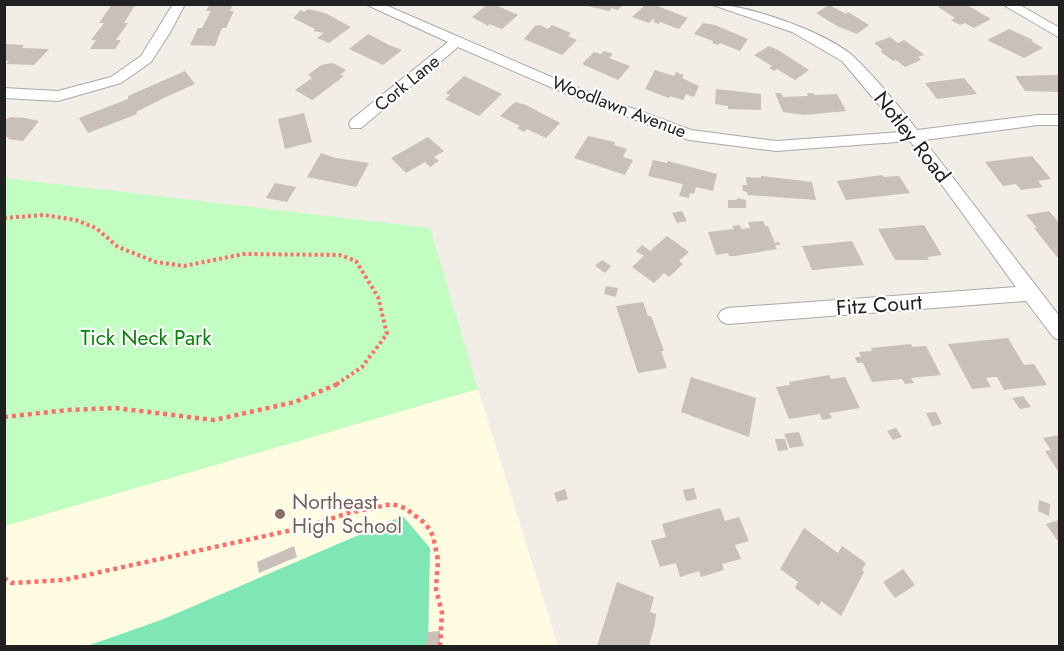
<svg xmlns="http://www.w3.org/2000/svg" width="1064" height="651" font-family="Jost,sans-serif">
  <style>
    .education { fill: #fffce2 }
    .park { fill: #c2fec1 }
    .pitch { fill: #7fe7b5 }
    .building { fill: #cabfb9 }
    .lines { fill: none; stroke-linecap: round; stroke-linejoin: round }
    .street-casing { stroke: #a8a8a8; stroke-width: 2 }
    .path-far1 { stroke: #ff6c6a; stroke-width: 4; stroke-dasharray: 3 3; stroke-linecap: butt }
    .path { stroke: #ff6c6a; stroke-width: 4.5; stroke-dasharray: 4 4; stroke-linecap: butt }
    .street { fill: #fff; fill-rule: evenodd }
    .education-dot { fill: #8d6e63; stroke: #fff; stroke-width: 2 }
    .labels { text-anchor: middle; stroke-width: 4.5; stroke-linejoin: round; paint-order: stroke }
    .far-street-label { font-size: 18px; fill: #212121; stroke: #fff }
    .street-label { font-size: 21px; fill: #212121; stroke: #fff }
    .park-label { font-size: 21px; fill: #048503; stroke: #fff }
    .education-label { font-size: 21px; fill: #785e54; stroke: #fff; text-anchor: start }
  </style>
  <rect width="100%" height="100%" fill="#f2ede7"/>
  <path class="education" d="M478 389 558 646H5V526Z"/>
  <path class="park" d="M5 178 430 228 478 389 5 526Z"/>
  <path class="pitch" d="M403 516 430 548 428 646H87L161 620Z"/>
  <path class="building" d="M116 4H140L134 7 124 23H128L116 40H121L115 49H90L96 40H91L104 23H99L111 6Z
    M210 4H233L230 11H234L226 28H222L215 46 190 45 198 28H202L211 11H206Z
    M488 4H493L518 15 502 29 489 24 488 26 472 17Z
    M624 4 618 10 612 8 609 11 583 5Z
    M943 4H965L991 19 974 28 965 23 960 25 951 20 955 18 938 7Z
    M645 5H655L688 18 679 29 660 22 659 24 653 22 655 20 653 19 649 23 632 17Z
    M829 5 846 14 848 12 869 25 857 34 837 26 816 13Z
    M308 9 325 13 351 27 329 43 317 38 324 33 313 31 315 29 293 18 301 10 304 12Z
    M703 23 715 25 748 39 740 51 720 43 718 45 712 43 713 41 694 34Z
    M540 25 548 29 552 25 571 33 568 36 577 40 562 55 524 39 535 26Z
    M1009 29 1033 40 1031 41 1043 48 1024 58 987 40Z
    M368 34 389 45 402 50 383 65 349 49Z
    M890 37 898 43 904 40 922 53 924 55 918 57 921 60 905 67 896 60 893 61 880 51 883 50 874 43Z
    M4 44 24 45 22 48 49 49 34 65 6 64 9 61 4 60Z
    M769 46 778 50 809 70 795 80 777 69 774 71 769 68 772 66 754 55Z
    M604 51 613 54 609 58 630 66 618 80 582 64 594 52 601 54Z
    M333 63 346 70 340 75 344 76 315 98 312 100 295 90 312 78 308 75 321 65Z
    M655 70 674 76 676 72 684 75 682 78 699 86 694 97 686 94 683 100 670 96 669 98 645 89Z
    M185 71 195 84 166 97 136 112 137 114 88 133 79 118 128 99V96Z
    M1056 75H1060V92L1025 91 1015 76Z
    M464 76 502 94 479 116 445 99 450 95 446 93Z
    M964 78 977 94 937 99 925 83Z
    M716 89 761 94V110L728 109V106L715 104Z
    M775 93H781L783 97 808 96 807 93H813L815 95 837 94 846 111 805 115 783 112Z
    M515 102 526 105 560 123 546 138 527 129 524 132 517 128 520 126 500 116Z
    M304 113 312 142 285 149 278 119Z
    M11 117 25 118 39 121 23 141 8 139 9 137H4V120Z
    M588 136 615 142 614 145 627 149 623 157 633 160 625 175 574 158Z
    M428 137 444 151 434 157 439 161 430 167 425 162 406 173 391 158Z
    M321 153 336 158 369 163 356 187 307 177Z
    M1032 156 1051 179 1038 181 1043 187 1021 190 1016 184 1003 186 985 162Z
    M653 160 667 163 668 161 717 174 713 191 696 187 694 194 690 193 689 198 679 196 683 184 648 176Z
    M882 175 884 177 899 176 910 193 846 200 837 181Z
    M761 176 812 182 816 200 748 195 747 192 743 191 742 185H747L746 177 761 178Z
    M275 183 296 187 287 202 266 198Z
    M737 198 746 200V208H728V200H737Z
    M682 211 687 221 677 223 672 213Z
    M1049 211 1060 224V257H1057L1034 228H1037L1026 215Z
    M763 221 765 226H768L775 243 779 242 780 245H775L777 249 735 256H729L728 253 716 255 708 232 734 229 732 226 740 225 741 229 750 228 748 222Z
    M924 225 942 255 927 257 929 260H895L878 229Z
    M667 236 689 252 679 261 683 264 669 277 664 273 654 283 632 267 644 256 636 251 642 245 650 251Z
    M852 241 864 265 812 270 802 246Z
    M602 260 611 266 605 273 595 266Z
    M606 286 618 288 616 297 604 294Z
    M643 302 648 316H651L653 321 664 351H661L667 368 638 373 616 306Z
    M1008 338 1024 365 1034 364 1047 385 1004 390 997 377H993L986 378 991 387 972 389 948 344Z
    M911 344 912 347 926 346 941 375 911 378 914 383 905 384 902 379 872 382 863 363H857L855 357H861L859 352 872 351 871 348Z
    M829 375 831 379 845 377 860 408 829 413 832 418 822 420 820 414 789 419 776 387 790 385 789 382Z
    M691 377 756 398 749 437 681 412Z
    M1023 396 1031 407 1020 409 1012 398Z
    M936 412 942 424 932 426 926 413Z
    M896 428 902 437 893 440 887 431Z
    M799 432 804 446 790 448 784 434Z
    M1060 435V474L1045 451 1051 450 1043 438Z
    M775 439H785L788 450 778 451Z
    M694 488 697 499 686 501 683 490Z
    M565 489 568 499 557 502 554 493Z
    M1039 500 1050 504 1049 516 1038 511Z
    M720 508 725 521 739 517 749 541 735 545 741 559 722 564 724 570 701 577 699 571 680 577 676 563 660 567 651 541 666 537 662 524Z
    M1059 520 1060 539 1057 540 1046 524Z
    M804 528 838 553 842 546 866 563 862 570 864 572 841 616 821 601 819 606 802 593 795 588 798 582 780 569Z
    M294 546 297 557 259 573 257 562Z
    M903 569 915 585 895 598 883 582Z
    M617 582 654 597 650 612 656 614 655 623 649 646H597Z
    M440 631V646H426L427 632Z"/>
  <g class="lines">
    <g class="street-casing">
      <path id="street" d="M173 4H185L171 31 151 62 121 83 58 101 4 98V88L58 91 111 77 141 56Z
        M365 4H383L572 86 691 130 776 141 902 132 842 61 792 32 710 4C747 4 825 32 853 56 876 78 898 105 917 130L1038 115H1060V125H1038L924 140 1060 317V340L1054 338 1026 301 727 324 721 321 718 316 721 311 727 308 1016 287 910 141 776 151 689 140 562 92 458 47 361 128H351L349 124 351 120 448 42Z
        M1002 4H1018L1060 28V38Z"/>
    </g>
    <path class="path-far1" d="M4 218 44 215 76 220 96 228 118 247 156 262 184 266 244 254 340 255 356 261 378 297 387 334 362 367 337 384"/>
    <path class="path" d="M4 417 68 410 116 408 214 420 295 402 340 383
      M4 578 12 583 64 580 306 527 348 513 392 504 405 508 426 524 433 536 438 560 436 589 442 613 440 646"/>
    <use href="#street" class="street"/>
  </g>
  <circle class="education-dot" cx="280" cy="514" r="6"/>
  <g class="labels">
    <g class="far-street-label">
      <text transform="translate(407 83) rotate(-39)" y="6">Cork Lane</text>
      <text transform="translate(619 107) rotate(21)" y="6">Woodlawn Avenue</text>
    </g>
    <g class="street-label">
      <text transform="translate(912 137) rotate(52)" y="7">Notley Road</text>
      <text transform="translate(879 305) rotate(-4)" y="7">Fitz Court</text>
    </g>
    <g class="park-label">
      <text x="146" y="345">Tick Neck Park</text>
    </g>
    <g class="education-label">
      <text x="292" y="509">Northeast<tspan x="292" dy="24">High School</tspan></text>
    </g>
  </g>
  <rect width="1064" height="651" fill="none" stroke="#212121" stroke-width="12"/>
</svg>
